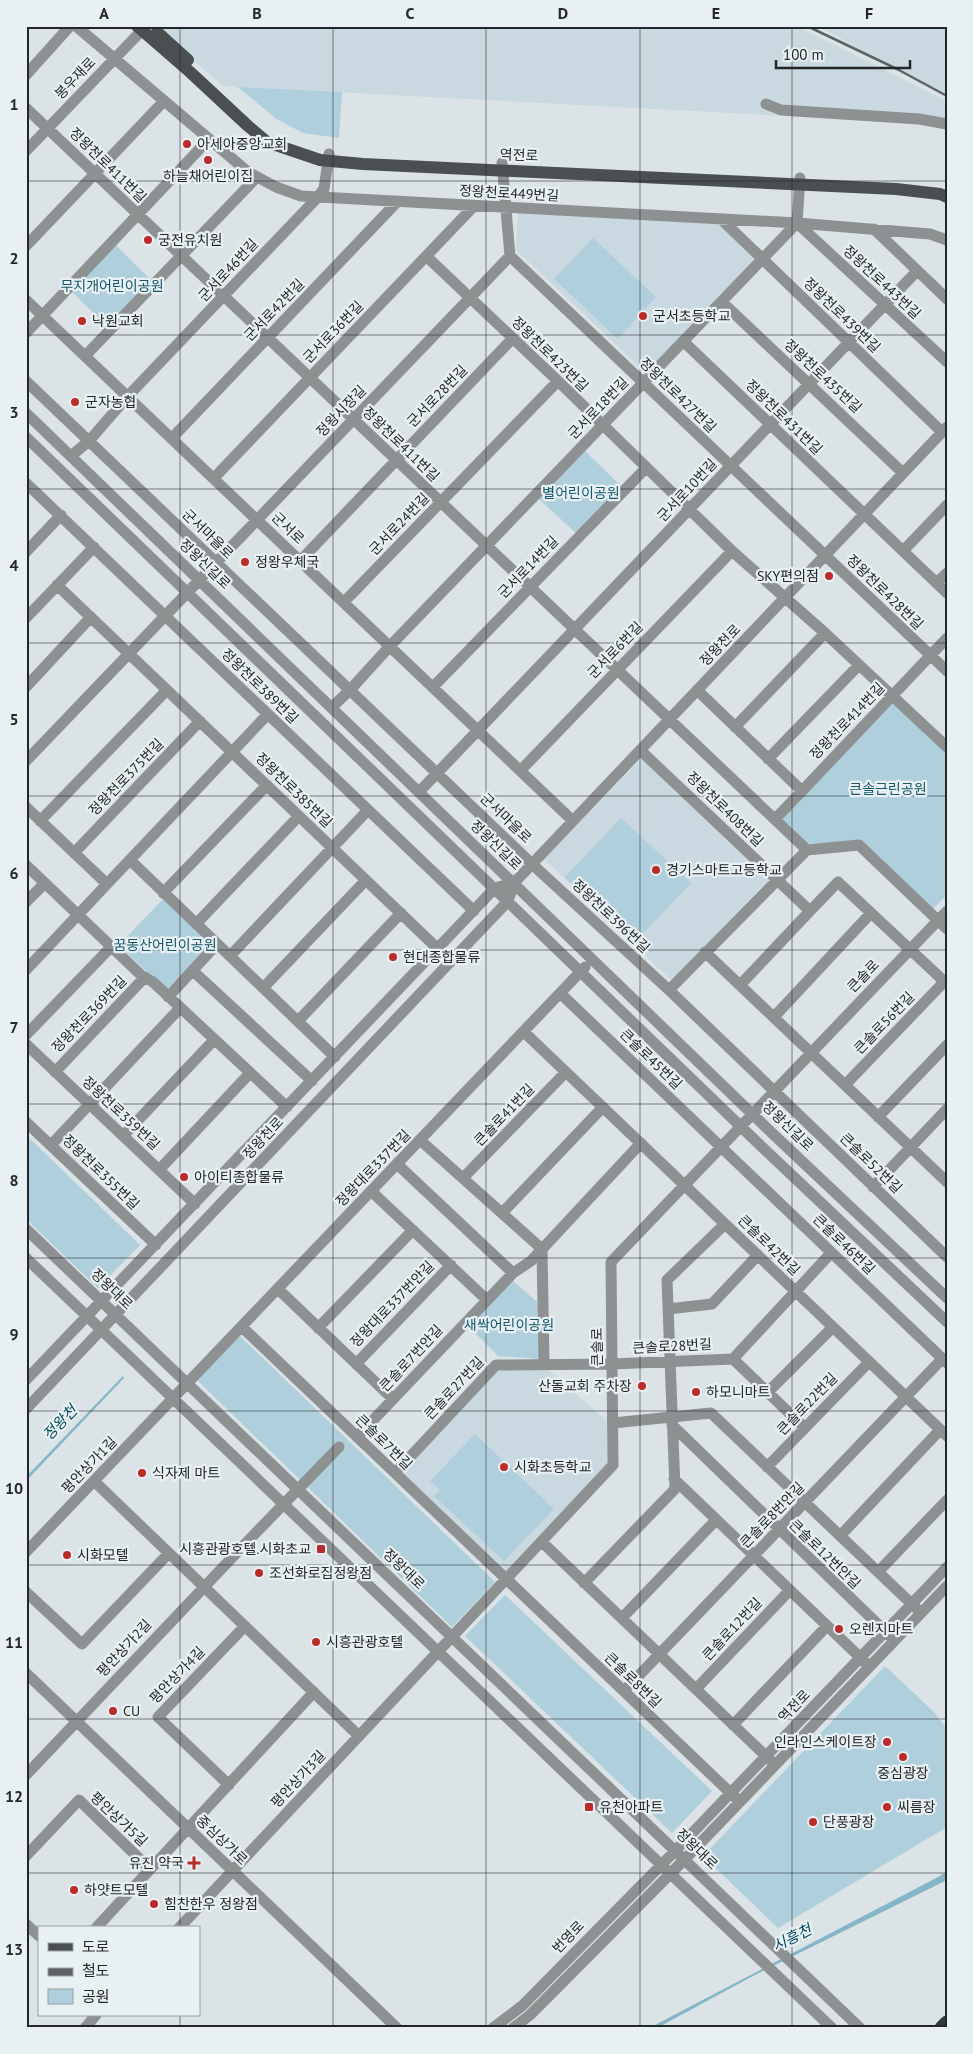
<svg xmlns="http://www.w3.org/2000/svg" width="973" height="2054" font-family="'PT Sans','Noto Sans KR',sans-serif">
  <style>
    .built { fill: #c9d9df }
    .green { fill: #aecfdb }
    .water { fill: #84b6c8 }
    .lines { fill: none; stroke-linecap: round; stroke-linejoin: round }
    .minor { stroke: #8d9192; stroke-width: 11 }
    .major { stroke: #4a4f51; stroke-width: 12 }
    .highway { stroke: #33393b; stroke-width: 15 }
    .rail { stroke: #5e6365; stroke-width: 2.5 }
    .minor-bridge { stroke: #8d9192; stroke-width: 11 }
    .grid { fill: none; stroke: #242728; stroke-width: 1; stroke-opacity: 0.55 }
    .poi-dot { fill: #ba2b29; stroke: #e8f0f3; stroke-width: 2 }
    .labels { text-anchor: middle; stroke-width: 4.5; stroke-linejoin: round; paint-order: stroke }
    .street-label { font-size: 14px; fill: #242728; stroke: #e8f0f3 }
    .poi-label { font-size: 14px; fill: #242728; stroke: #e8f0f3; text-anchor: start }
    .park-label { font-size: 14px; fill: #15586c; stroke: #e8f0f3 }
    .water-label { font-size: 15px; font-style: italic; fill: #004a5d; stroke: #e8f0f3 }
    .neatline { fill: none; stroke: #242728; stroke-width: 2 }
    .grid-label { font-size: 16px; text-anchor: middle; font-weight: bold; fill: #242728 }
  </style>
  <rect width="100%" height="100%" fill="#dbe3e6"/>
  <path class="built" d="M797 26 947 101V127L936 124 223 86 155 27Z
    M817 26H947V95Z
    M518 213 719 222 756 258 646 373 516 250Z
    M641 759 768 880 671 980 544 859Z
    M546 1368 607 1421V1463L506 1570 401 1471 496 1370Z"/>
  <path class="green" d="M238 87 342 92 339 138 303 133 275 118Z
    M593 238 656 297 618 339 554 279Z
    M116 245 153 282 108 327 71 291Z
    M585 451 622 487 577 534 539 499Z
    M892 700 947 752V895L933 909 862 841 805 844 779 819Z
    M621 818 691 883 635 942 565 877Z
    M163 899 211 944 166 990 119 945Z
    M26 1135 140 1245 98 1288 26 1219Z
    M513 1281 537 1302 539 1359 498 1356 468 1326Z
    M240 1336 495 1582 452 1627 197 1380Z
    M475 1434 554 1509 504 1561 434 1496 440 1490 430 1481Z
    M505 1595 712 1791 672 1833 465 1636Z
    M885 1666 933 1711 947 1729V1827L778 1928 703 1856Z"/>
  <path class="water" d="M123 1376 124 1378 26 1481V1477Z
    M947 1871V1879L943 1882 753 1976 657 2028H649L940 1876Z"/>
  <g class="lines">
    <path class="minor" d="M76 26 248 172 276 187 301 196 797 223 930 234 947 240
      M26 75 70 26
      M766 104 781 110 919 119 947 124
      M26 108 807 850
      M26 151 146 26
      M721 219 942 432
      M797 223 947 362
      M874 229 947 299
      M26 246 164 101
      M426 256 558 381 732 551 825 633 947 747
      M510 256 947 671
      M26 300 573 821
      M722 302 903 473
      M26 333 209 139
      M683 341 947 593
      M85 356 257 177
      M26 381 532 864 669 990 947 1257
      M26 413 773 1134 947 1298
      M26 437 761 1146 947 1322
      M172 438 397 202
      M71 456 89 441 128 396 317 198 324 189 329 154
      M214 478 474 206
      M26 483 474 911
      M903 551 947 505
      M26 552 61 515
      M300 561 513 338
      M937 583 947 573
      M57 585 438 949
      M344 602 558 381
      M26 618 94 547
      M26 687 91 617
      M433 687 646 468
      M697 690 802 791 947 638
      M332 707 350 690 390 646 797 223 800 178
      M735 727 825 633
      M640 750 810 911 838 882 947 984
      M768 759 859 665
      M26 761 510 256 502 163
      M521 770 732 551
      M419 792 917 271
      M26 807 107 884 268 714
      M775 819 802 791
      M40 821 167 690
      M807 850 859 845 947 929
      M74 853 200 721
      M130 860 335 1057
      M26 865 142 976 153 982 287 1107
      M163 893 267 785
      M26 902 45 883
      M196 924 299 816
      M705 952 947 1182
      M230 956 368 810
      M26 970 107 884
      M193 971 312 1081
      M740 985 810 911
      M263 988 366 880
      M669 990 807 850
      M560 993 947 1363
      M168 997 217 944
      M774 1017 871 913
      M298 1021 401 913
      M524 1032 947 1436
      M26 1035 112 946
      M26 1044 195 1204
      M55 1072 145 977
      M845 1085 944 982
      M878 1117 947 1045
      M26 1122 156 1245
      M123 1136 214 1040
      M420 1140 542 1249 544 1363
      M51 1145 180 1008
      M397 1164 513 1273
      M159 1170 250 1073
      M463 1178 566 1072
      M873 1187 947 1109
      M371 1191 487 1300
      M502 1213 603 1107
      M26 1229 860 2028
      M26 1258 832 2028
      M278 1289 393 1399
      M668 1309 712 1304 758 1255
      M242 1327 740 1802
      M318 1328 413 1230
      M733 1359 831 1253
      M356 1364 451 1265
      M26 1380 495 888 514 883
      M768 1392 833 1327
      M26 1409 508 901 514 883 947 427
      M613 1423 711 1413 916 1608
      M672 1425 891 1637
      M357 1437 513 1273 531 1261 641 1143
      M767 1467 869 1362
      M395 1473 496 1365 612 1364 733 1359 805 1428
      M674 1479 866 1663
      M94 1481 359 1736
      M840 1536 940 1430
      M542 1542 770 1760
      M26 1552 585 967
      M878 1572 947 1500
      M584 1583 675 1489 667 1280 725 1224
      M26 1592 82 1644 169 1553
      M622 1618 716 1520
      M26 1673 397 2028
      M696 1689 790 1590
      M624 1691 942 1359
      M733 1725 827 1626
      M26 1775 245 1544
      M229 1785 158 1717 245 1626
      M26 1856 79 1800 150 1869
      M26 1924 39 1936
      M96 1928 314 1692
      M179 1928 613 1465 611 1262 947 911
      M85 2028 96 2015
      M493 2028 522 2006 676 1850 947 1567
      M513 2028 530 2015 685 1859 947 1586"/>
    <path class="major" d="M137 26 190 72 248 126 267 142 320 160 363 164 896 189 940 194 947 197
      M157 32 188 60"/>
    <path class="highway" d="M942 2028 947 2023"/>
    <path class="rail" d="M807 26 897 69 947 96"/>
    <path class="minor-bridge" d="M245 1544 339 1447"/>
  </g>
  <path class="grid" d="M180 26V1928M333 26V2028M486 26V2028M640 26V2028M792 26V2028M26 181H947M26 335H947M26 489H947M26 643H947M26 796H947M26 950H947M26 1104H947M26 1258H947M26 1411H947M26 1565H947M26 1719H947M26 1873H947M180 2015V2028"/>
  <g class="poi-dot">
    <circle cx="187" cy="144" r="5"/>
    <circle cx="208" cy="160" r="5"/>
    <circle cx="148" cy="240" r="5"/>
    <circle cx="643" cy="316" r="5"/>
    <circle cx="82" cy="321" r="5"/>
    <circle cx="75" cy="402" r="5"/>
    <circle cx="245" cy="562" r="5"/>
    <circle cx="829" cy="576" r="5"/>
    <circle cx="656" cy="870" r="5"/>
    <circle cx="393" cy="957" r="5"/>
    <circle cx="184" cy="1177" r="5"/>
    <circle cx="642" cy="1386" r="5"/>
    <circle cx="696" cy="1392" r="5"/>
    <circle cx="504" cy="1467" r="5"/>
    <circle cx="142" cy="1473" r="5"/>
    <rect x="316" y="1544" width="10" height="10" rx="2.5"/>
    <circle cx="67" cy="1555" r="5"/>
    <circle cx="259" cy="1573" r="5"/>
    <circle cx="839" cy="1629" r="5"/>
    <circle cx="316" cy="1642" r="5"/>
    <circle cx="113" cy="1711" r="5"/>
    <circle cx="887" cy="1742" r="5"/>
    <circle cx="903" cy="1757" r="5"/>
    <rect x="584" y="1802" width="10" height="10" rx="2.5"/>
    <circle cx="887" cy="1807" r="5"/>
    <circle cx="813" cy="1822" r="5"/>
    <path d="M191.5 1855.5h5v5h5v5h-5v5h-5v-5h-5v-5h5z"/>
    <circle cx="74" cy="1890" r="5"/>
    <circle cx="154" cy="1904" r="5"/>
  </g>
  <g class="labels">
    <g class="street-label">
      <text transform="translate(75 78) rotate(-46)" y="5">봉우재로</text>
      <text transform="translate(519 155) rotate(2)" y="5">역전로</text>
      <text transform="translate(108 165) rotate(44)" y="5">정왕천로411번길</text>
      <text transform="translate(509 193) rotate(3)" y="5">정왕천로449번길</text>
      <text transform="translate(228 270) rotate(-47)" y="5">군서로46번길</text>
      <text transform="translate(882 282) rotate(43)" y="5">정왕천로443번길</text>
      <text transform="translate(274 310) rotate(-46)" y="5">군서로42번길</text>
      <text transform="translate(842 315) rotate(44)" y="5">정왕천로439번길</text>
      <text transform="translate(333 332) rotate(-46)" y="5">군서로36번길</text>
      <text transform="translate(550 354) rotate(44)" y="5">정왕천로423번길</text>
      <text transform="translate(823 376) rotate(43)" y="5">정왕천로435번길</text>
      <text transform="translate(678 395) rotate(44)" y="5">정왕천로427번길</text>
      <text transform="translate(437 396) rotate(-46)" y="5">군서로28번길</text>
      <text transform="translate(598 408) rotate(-46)" y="5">군서로18번길</text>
      <text transform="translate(341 411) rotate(-46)" y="5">정왕시장길</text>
      <text transform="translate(784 417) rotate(44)" y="5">정왕천로431번길</text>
      <text transform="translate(401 444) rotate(44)" y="5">정왕천로411번길</text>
      <text transform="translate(687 490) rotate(-47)" y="5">군서로10번길</text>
      <text transform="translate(399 524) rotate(-46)" y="5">군서로24번길</text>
      <text transform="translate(288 528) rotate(44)" y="5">군서로</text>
      <text transform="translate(208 534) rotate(44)" y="5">군서마을로</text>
      <text transform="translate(205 564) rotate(44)" y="5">정왕신길로</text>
      <text transform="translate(528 567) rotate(-46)" y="5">군서로14번길</text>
      <text transform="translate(885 592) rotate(44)" y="5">정왕천로428번길</text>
      <text transform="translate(720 645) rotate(-46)" y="5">정왕천로</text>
      <text transform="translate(615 650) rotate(-46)" y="5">군서로6번길</text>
      <text transform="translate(260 686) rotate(44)" y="5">정왕천로389번길</text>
      <text transform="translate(847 721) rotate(-46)" y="5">정왕천로414번길</text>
      <text transform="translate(126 777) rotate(-46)" y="5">정왕천로375번길</text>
      <text transform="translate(294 790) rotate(44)" y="5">정왕천로385번길</text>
      <text transform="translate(725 809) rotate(44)" y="5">정왕천로408번길</text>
      <text transform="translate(506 818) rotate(44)" y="5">군서마을로</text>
      <text transform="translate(496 845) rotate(44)" y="5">정왕신길로</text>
      <text transform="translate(611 916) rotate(43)" y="5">정왕천로396번길</text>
      <text transform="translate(863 976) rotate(-46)" y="5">큰솔로</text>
      <text transform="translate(89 1014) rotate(-46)" y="5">정왕천로369번길</text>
      <text transform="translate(884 1023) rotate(-46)" y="5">큰솔로56번길</text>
      <text transform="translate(651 1059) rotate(44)" y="5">큰솔로45번길</text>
      <text transform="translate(121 1113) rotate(43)" y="5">정왕천로359번길</text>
      <text transform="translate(504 1115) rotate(-46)" y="5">큰솔로41번길</text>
      <text transform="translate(788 1126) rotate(44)" y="5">정왕신길로</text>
      <text transform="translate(263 1138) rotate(-47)" y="5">정왕천로</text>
      <text transform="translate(871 1163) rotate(44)" y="5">큰솔로52번길</text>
      <text transform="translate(373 1168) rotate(-46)" y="5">정왕대로337번길</text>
      <text transform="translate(101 1172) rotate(44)" y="5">정왕천로355번길</text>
      <text transform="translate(844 1244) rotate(44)" y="5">큰솔로46번길</text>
      <text transform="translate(769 1245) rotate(44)" y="5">큰솔로42번길</text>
      <text transform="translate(112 1289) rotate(44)" y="5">정왕대로</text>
      <text transform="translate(392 1304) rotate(-46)" y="5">정왕대로337번안길</text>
      <text transform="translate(672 1346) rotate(-3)" y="5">큰솔로28번길</text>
      <text transform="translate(597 1347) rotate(-91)" y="5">큰솔로</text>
      <text transform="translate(411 1358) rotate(-47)" y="5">큰솔로7번안길</text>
      <text transform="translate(454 1388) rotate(-47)" y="5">큰솔로27번길</text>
      <text transform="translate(807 1404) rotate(-46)" y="5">큰솔로22번길</text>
      <text transform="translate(384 1442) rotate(44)" y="5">큰솔로7번길</text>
      <text transform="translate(89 1465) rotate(-46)" y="5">평안상가1길</text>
      <text transform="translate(772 1515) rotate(-46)" y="5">큰솔로8번안길</text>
      <text transform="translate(825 1554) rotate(44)" y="5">큰솔로12번안길</text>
      <text transform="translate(404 1569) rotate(44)" y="5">정왕대로</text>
      <text transform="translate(732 1629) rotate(-47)" y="5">큰솔로12번길</text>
      <text transform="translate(124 1648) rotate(-47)" y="5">평안상가2길</text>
      <text transform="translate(177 1675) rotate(-46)" y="5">평안상가4길</text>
      <text transform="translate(633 1680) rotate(44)" y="5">큰솔로8번길</text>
      <text transform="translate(794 1706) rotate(-46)" y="5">역전로</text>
      <text transform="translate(298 1779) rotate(-47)" y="5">평안상가3길</text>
      <text transform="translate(119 1819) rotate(43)" y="5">평안상가5길</text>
      <text transform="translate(222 1840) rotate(44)" y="5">중심상가로</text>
      <text transform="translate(697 1849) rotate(44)" y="5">정왕대로</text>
      <text transform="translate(568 1937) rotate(-46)" y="5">번영로</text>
    </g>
    <g class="poi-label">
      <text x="197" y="149">아세아중앙교회</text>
      <text x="208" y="181" text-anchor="middle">하늘채어린이집</text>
      <text x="158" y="245">궁전유치원</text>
      <text x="653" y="321">군서초등학교</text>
      <text x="92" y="326">낙원교회</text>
      <text x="85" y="407">군자농협</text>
      <text x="255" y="567">정왕우체국</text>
      <text x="819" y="581" text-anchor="end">SKY편의점</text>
      <text x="666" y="875">경기스마트고등학교</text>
      <text x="403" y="962">현대종합물류</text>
      <text x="194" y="1182">아이티종합물류</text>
      <text x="632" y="1391" text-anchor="end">산돌교회 주차장</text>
      <text x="706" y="1397">하모니마트</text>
      <text x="514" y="1472">시화초등학교</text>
      <text x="152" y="1478">식자제 마트</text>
      <text x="311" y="1554" text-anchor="end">시흥관광호텔.시화초교</text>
      <text x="77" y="1560">시화모텔</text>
      <text x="269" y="1578">조선화로집정왕점</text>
      <text x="849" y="1634">오렌지마트</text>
      <text x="326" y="1647">시흥관광호텔</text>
      <text x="123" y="1716">CU</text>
      <text x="877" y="1747" text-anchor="end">인라인스케이트장</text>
      <text x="903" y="1778" text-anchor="middle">중심광장</text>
      <text x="599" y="1812">유천아파트</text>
      <text x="897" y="1812">씨름장</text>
      <text x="823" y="1827">단풍광장</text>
      <text x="184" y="1868" text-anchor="end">유진 약국</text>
      <text x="84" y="1895">하얏트모텔</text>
      <text x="164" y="1909">힘찬한우 정왕점</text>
    </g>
    <g class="park-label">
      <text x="112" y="291">무지개어린이공원</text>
      <text x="581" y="498">별어린이공원</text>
      <text x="888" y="794">큰솔근린공원</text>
      <text x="165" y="950">꿈동산어린이공원</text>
      <text x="509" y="1330">새싹어린이공원</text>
    </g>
    <g class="water-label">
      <text transform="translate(60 1423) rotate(-46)" y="5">정왕천</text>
      <text transform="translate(792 1938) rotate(-27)" y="5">시흥천</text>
    </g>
  </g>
  <rect width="973" height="2054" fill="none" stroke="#e8f0f3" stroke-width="55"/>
  <rect x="38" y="1926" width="162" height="90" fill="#e8f0f3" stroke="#9aa0a2"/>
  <rect x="48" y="1943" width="25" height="8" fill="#4a4f51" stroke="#9aa0a2"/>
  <text x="82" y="1952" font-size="15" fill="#242728">도로</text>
  <rect x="48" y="1968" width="25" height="8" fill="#5e6365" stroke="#9aa0a2"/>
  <text x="82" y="1976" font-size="15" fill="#242728">철도</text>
  <rect x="48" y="1989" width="25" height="15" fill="#aecfdb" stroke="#9aa0a2"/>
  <text x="82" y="2002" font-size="15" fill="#242728">공원</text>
  <path d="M776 60v8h134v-8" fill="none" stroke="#242728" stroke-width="2.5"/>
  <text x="783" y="60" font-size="15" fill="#242728" stroke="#e8f0f3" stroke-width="4" paint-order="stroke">100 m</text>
  <rect x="28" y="28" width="918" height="1998" class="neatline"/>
  <g class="grid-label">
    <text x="104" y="19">A</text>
    <text x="257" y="19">B</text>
    <text x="410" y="19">C</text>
    <text x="563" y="19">D</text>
    <text x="716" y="19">E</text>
    <text x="869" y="19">F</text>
    <text x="14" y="110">1</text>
    <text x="14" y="264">2</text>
    <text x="14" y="418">3</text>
    <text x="14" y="571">4</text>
    <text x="14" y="725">5</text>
    <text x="14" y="879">6</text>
    <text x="14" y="1033">7</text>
    <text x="14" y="1186">8</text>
    <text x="14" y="1340">9</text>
    <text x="14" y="1494">10</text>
    <text x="14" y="1648">11</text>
    <text x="14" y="1802">12</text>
    <text x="14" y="1955">13</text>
  </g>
</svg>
